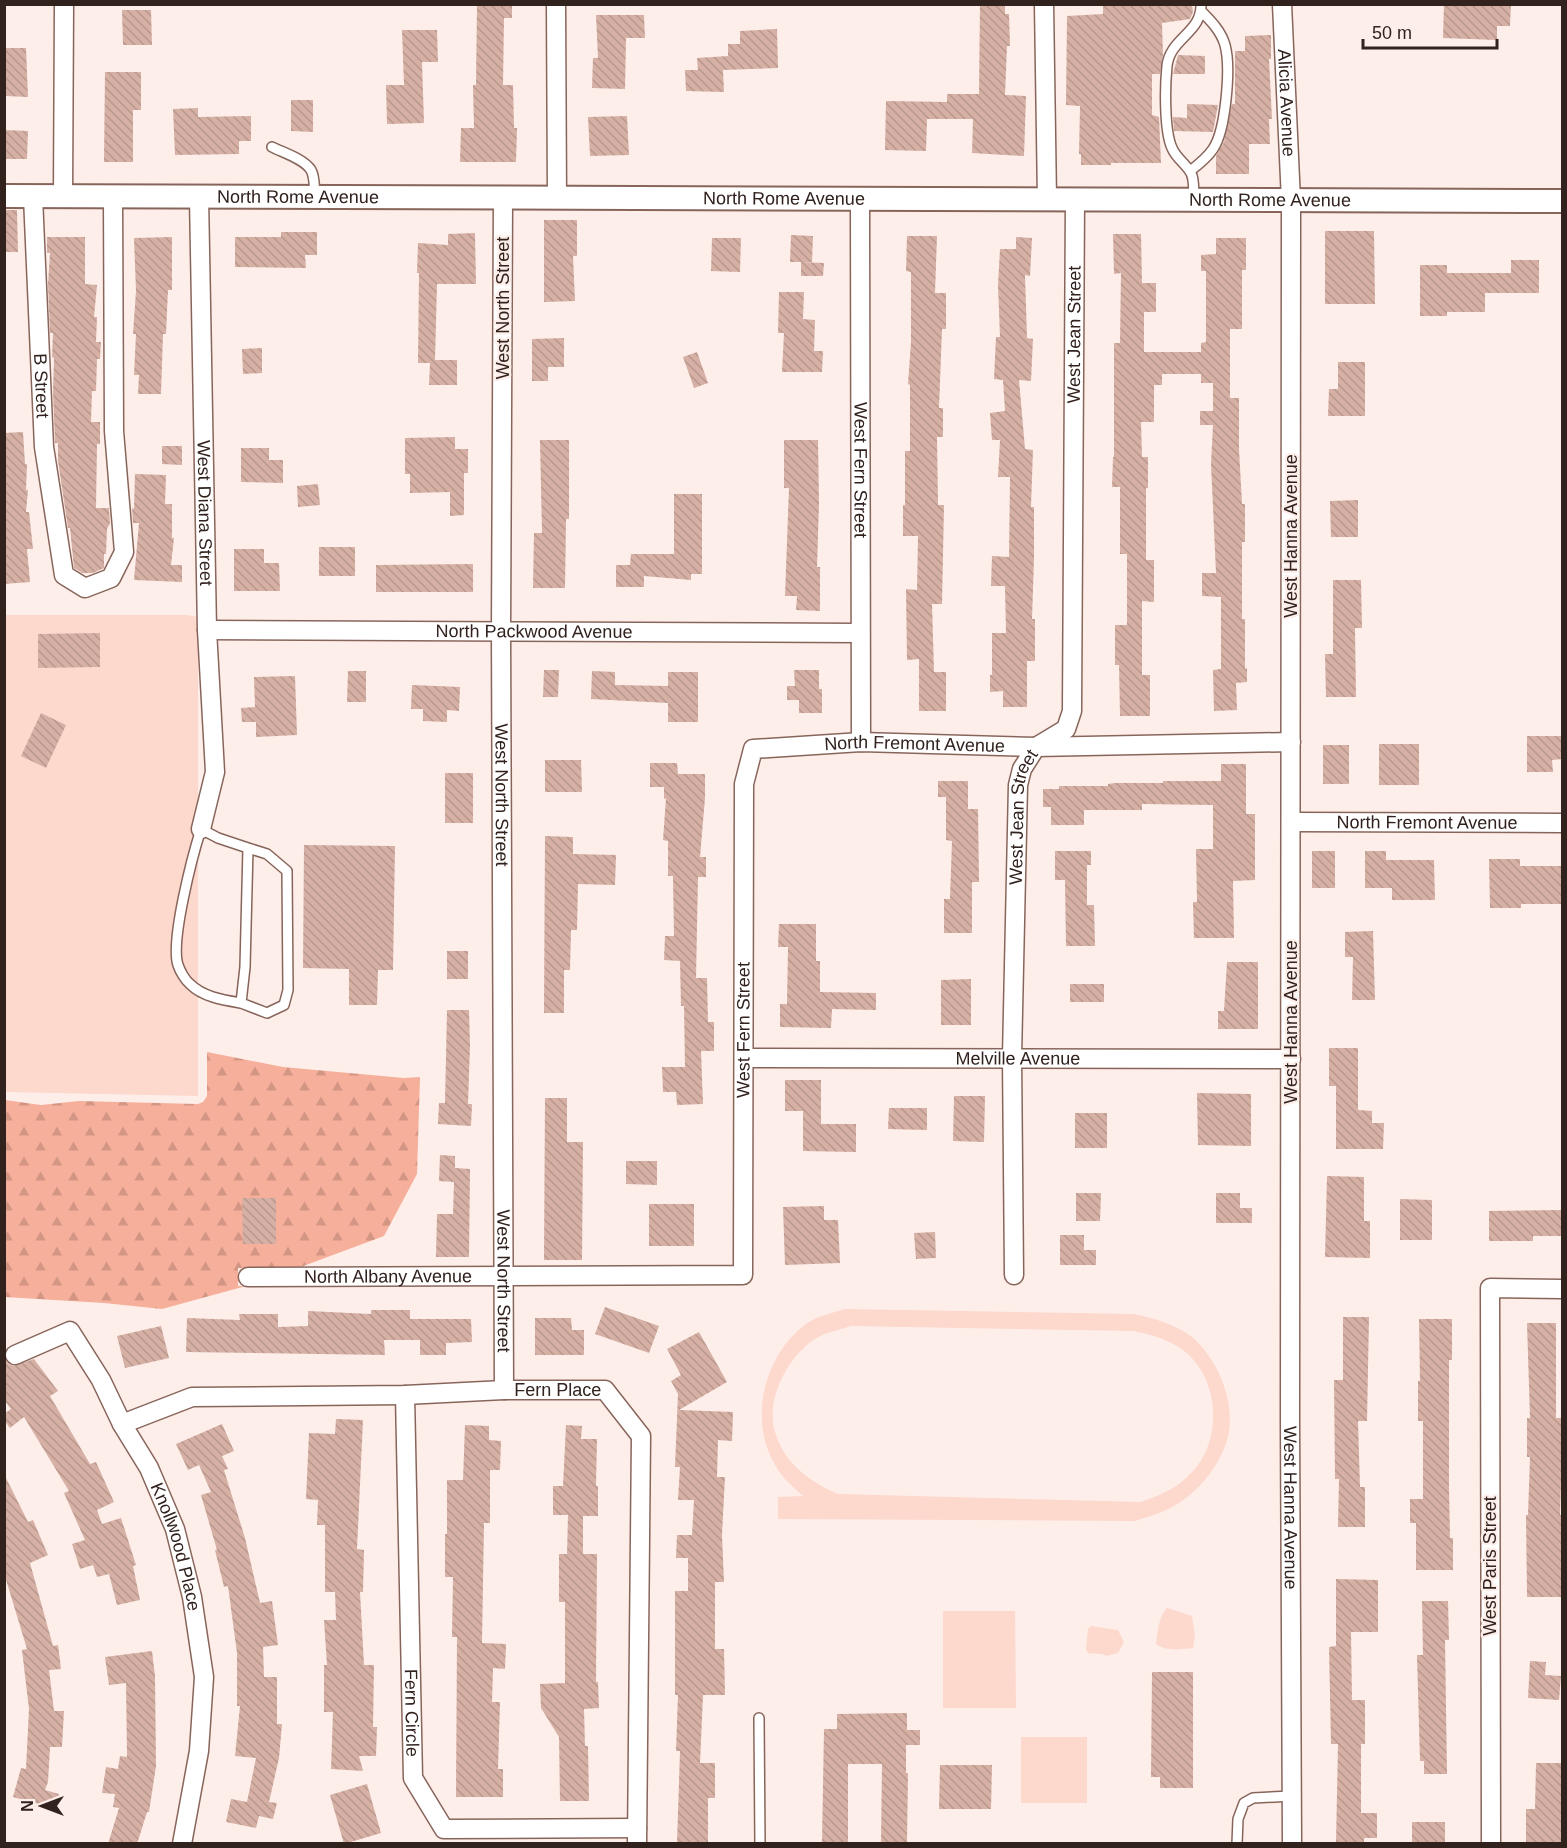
<svg xmlns="http://www.w3.org/2000/svg" width="1567" height="1848" font-family="Arial,sans-serif">
  <style>
    .green { fill: #fdd8cd; fill-rule: evenodd }
    .forest { fill: url(#forest-firs) }
    .building { fill: url(#building-back-hatch) }
    .lines { fill: none; stroke-linecap: round; stroke-linejoin: round }
    .service-casing { stroke: #88655b; stroke-width: 12 }
    .minor-casing { stroke: #88655b; stroke-width: 21 }
    .tertiary-casing { stroke: #88655b; stroke-width: 26 }
    .service { stroke: #fff; stroke-width: 9 }
    .minor { stroke: #fff; stroke-width: 18 }
    .tertiary { stroke: #fff; stroke-width: 22 }
    .labels { text-anchor: middle; stroke-width: 4.5; stroke-linejoin: round; paint-order: stroke }
    .street-label { font-size: 18px; fill: #31221e; stroke: #feeee9 }
  </style>
  <defs>
    <pattern id="forest-firs" width="22" height="20" patternUnits="userSpaceOnUse" patternTransform="scale(1.5)"><rect width="22" height="20" fill="#f6af9a"/><path d="M5 1l3.5 6h-7zM16 11l3.5 6h-7z" fill="#d39684"/></pattern>
    <pattern id="building-back-hatch" width="6" height="6" patternUnits="userSpaceOnUse" patternTransform="scale(1.5)"><rect width="6" height="6" fill="#d6b0a4"/><path d="M-1 5l2 2M0 0l6 6M5-1l2 2" fill="none" stroke="#b8978d"/></pattern>
  </defs>
  <rect width="100%" height="100%" fill="#feeee9"/>
  <path class="green" d="M5 615H187L198 617V1096L5 1092Z
    M845 1309 1133 1314C1153 1318 1175 1324 1192 1337 1219 1360 1237 1405 1227 1440 1220 1464 1202 1487 1182 1501 1168 1511 1151 1516 1135 1521L778 1519V1497L803 1496C791 1485 780 1476 773 1461 749 1417 765 1354 806 1324 817 1316 832 1313 845 1309ZM851 1326 1133 1331C1153 1335 1172 1340 1188 1354 1222 1386 1222 1447 1186 1478 1174 1490 1157 1496 1141 1502L838 1494C812 1483 785 1464 776 1435 764 1402 786 1360 812 1341 823 1333 838 1330 851 1326Z
    M1167 1608 1192 1616 1195 1635 1193 1648C1181 1649 1167 1652 1156 1644 1158 1632 1158 1617 1167 1608Z
    M943 1611H1015L1016 1708H943Z
    M1091 1626 1118 1630 1124 1642 1118 1653 1106 1656 1103 1654 1088 1653 1086 1649 1088 1629Z
    M1021 1737H1087V1803H1021Z"/>
  <path class="forest" d="M207 1052 283 1067 404 1078 420 1077 417 1174 384 1236 298 1268H238V1286H246L162 1309 104 1303 5 1297V1100L41 1105 79 1101 198 1104 203 1102 207 1096Z"/>
  <path class="building" d="M477 4H512V18H504L503 85H513L514 128H517L516 162H460L461 128H474L473 85H476Z
    M980 4H1005V14H1009L1010 46H1007L1005 95 1026 96 1024 156 972 153 973 119H927L926 151 885 150 886 101 947 102V94H979Z
    M1103 4H1192L1193 12 1190 19 1162 23 1163 55 1160 74H1152V115L1159 117 1161 163H1111V165H1081V154H1079L1080 106 1066 105 1067 16 1103 14Z
    M1444 4H1511L1510 26H1497V40L1443 38Z
    M122 10H151L152 45H123Z
    M596 15H644L645 38H626L625 89 592 88 593 58H598Z
    M777 29 778 68 723 70 724 92 686 91 685 70H698L697 58 728 56V44H740V31Z
    M402 30H437L438 62H422L424 123 387 124 386 85H404Z
    M1271 35V59H1269L1272 119H1269L1270 144H1249V174H1216V156L1224 142 1232 104H1235V51H1245V36Z
    M6 48H26L28 97 5 96Z
    M1178 55 1205 56V74H1173Z
    M105 72H141V110H133V162H104Z
    M291 100H313V132L291 131Z
    M1187 104 1218 105 1213 132 1174 131 1173 117 1187 118Z
    M198 108V117L251 116V141H239V154L175 155 173 109Z
    M627 116 629 155 590 156 588 117Z
    M4 130 28 131 27 159H4Z
    M4 210H17L18 252H4Z
    M544 220H577V256H573L575 301 544 302Z
    M1325 231H1374L1375 304H1325Z
    M281 232H317V255H305L306 268 235 267V237H281Z
    M475 233 476 284H437L435 360H457V385H429L430 363H418L419 273H417L418 243 448 245V234Z
    M1113 234H1141L1142 283H1156V312H1144V352H1201V343L1206 342V271H1201V255L1216 254V238H1246V270H1242V329H1230V398H1239V449L1242 504H1245V542H1242V619H1245V669L1247 668V682L1236 683 1237 710 1214 711 1213 670 1221 669V597L1202 596V573H1216L1211 464 1213 425H1200V411H1213V383H1201V374H1162V385H1154V422H1141L1142 457H1148V488H1146V560H1154V602L1142 601V675H1150V716H1120L1119 665H1115V625H1127V554H1120V487H1112L1113 457H1114V343H1120L1121 273 1114 274Z
    M791 235 813 236 812 262H790Z
    M907 236H937L935 293H946V329H942L939 408H943V437H937L938 505H944L942 604H932L934 672H946V711H919V659L907 660 906 589 917 590 918 536H903V505H905V451H910V385L908 384 911 342V272L906 271Z
    M47 237H85V284L97 285 94 317H97L96 342H101L100 359H97L96 391H92L91 422H100V444H97L96 508H109L110 523 107 529 106 554H104V568L93 573H82L74 568 70 528H68L58 461V443H55L53 392 54 358 52 357 53 333H50L48 284 50 253H47Z
    M172 237V290H168L166 334H163L161 394H138L139 375H134L136 334H133L136 291 134 238Z
    M1016 237 1032 238 1030 276 1025 275 1027 338 1033 339 1031 381 1019 380 1025 449 1033 450 1031 507H1034V558L1032 619H1035V661H1027V707H1003V691L990 692V675H992V633H1006L1005 586H991L992 556 1009 557 1010 477H998L1000 440H992L990 413 1005 411 1003 380 994 379 996 337H1000L998 285 1000 249H1016Z
    M712 238H741L740 272 711 271Z
    M1511 260H1539V293H1485V312H1447V316H1420V265H1447V273H1511Z
    M801 262 824 263 823 276H801Z
    M779 292H804L803 319 815 320 814 351H823L822 372H782L784 333H778Z
    M564 338V367H548V381H532V339Z
    M262 348V373L243 374 242 349Z
    M697 352 708 383 694 388 683 357Z
    M1338 362H1365V416H1328L1329 389H1338Z
    M23 432 25 464H27L26 490H28L26 512H29L33 549H27L30 582 4 584V433Z
    M455 437V449H468V473H464V515L450 516V492L410 493V474H405V438Z
    M540 440H569V519H566L565 588H533L534 533H542Z
    M784 440H818L819 503 817 567H820V611L796 610 797 596H785L789 488H784Z
    M162 446H182V465L162 464Z
    M241 448H269V460H283V483L241 482Z
    M135 474 166 475 165 504H172V538H174L171 565H182V582L134 580 139 523H133L132 508 134 509Z
    M318 484 320 505 298 507 297 486Z
    M674 494H702V574H691V580L644 576V587H616V565H630L631 554H674Z
    M1358 500V537H1331L1330 501Z
    M319 547H355V576H319Z
    M234 549H264V563H279L280 591H234Z
    M473 564V592H376V565Z
    M1333 580H1361L1362 628H1355L1356 697H1326L1325 654H1333Z
    M100 633V667L38 668V634Z
    M544 670H559L558 697H543Z
    M794 670H819V689H822V713H799V700H787V686H795Z
    M348 671H366V702H347Z
    M592 671 615 672V685L668 686V672H698V722H668V703L591 699Z
    M295 676 297 735 256 737V722H242L241 708 255 707 254 677Z
    M412 685 460 687 459 711 447 710V722L423 721V709H411Z
    M41 713 66 725 46 768 21 756Z
    M1527 736H1563V759L1552 760 1553 772H1527Z
    M1379 744H1419V785H1379Z
    M1323 745H1349V784H1323Z
    M545 760H581L582 792H545Z
    M650 763H677L678 774H705V798L700 857H706V877H698L696 978H707L708 1022H714V1051H701L703 1104 677 1105 676 1092H663L662 1067H685L684 1006H681L680 961 664 960 665 936H674L673 876H668V841L663 840 666 798 664 799V787H650Z
    M1221 764H1246V814H1255V880L1233 881 1234 938H1194L1193 902H1197L1196 849H1213V805L1142 804V810H1084V825H1051V807H1043V789H1059V786H1108V784L1115 783H1163V781H1221Z
    M445 773H473V823H445Z
    M938 781H968V809H978L979 882H972V933H944V899H950L952 841 946 840V797H938Z
    M545 836 573 837V854L616 855 615 885 578 884 577 930H571L570 970H564V1013H544Z
    M304 845 395 846 393 970H378L377 1005H349V969L303 968Z
    M1055 851H1091V865H1087V905H1094L1095 946H1066L1065 880H1055Z
    M1312 851H1335V888H1312Z
    M1365 851H1386V860H1434L1435 900H1392V888H1365Z
    M1489 859H1520V866H1563V904H1521V908H1490Z
    M779 924H816V961H820V992L876 993V1010L832 1009 831 1028 780 1027V1004H787L788 947H778Z
    M1373 931 1375 1000H1352L1353 957H1345V932Z
    M447 951H468V979H447Z
    M1227 962H1258V1029H1218V1011H1224Z
    M971 979V1025H941V980Z
    M1070 984H1104V1002H1070Z
    M447 1010H469L470 1046 468 1104H472L471 1126 438 1124 439 1103H445Z
    M1329 1048H1358V1110L1372 1111V1123H1384L1383 1149H1336V1086H1329Z
    M785 1080H821V1124H856V1152L803 1151V1111H785Z
    M1197 1093 1251 1094V1146L1198 1145Z
    M954 1096H985L984 1142 953 1141Z
    M545 1098H567V1142H583L582 1260H544Z
    M889 1108H927V1130L888 1129Z
    M1075 1113H1107V1148H1075Z
    M440 1155 455 1156V1168L470 1169 469 1257H436L437 1214H453L454 1182 439 1181Z
    M626 1161H657V1185L626 1184Z
    M1327 1176 1364 1177V1221H1370V1258L1325 1257Z
    M1076 1193H1101L1100 1221H1076Z
    M1216 1193H1240V1208H1252V1223H1216Z
    M242 1198H276V1244H243Z
    M1400 1199 1432 1200V1240H1400Z
    M649 1204H694V1246H649Z
    M824 1206V1220H838L840 1263 785 1265 783 1207Z
    M1563 1210V1236H1533V1241H1489V1211Z
    M935 1232 936 1258 916 1259 914 1233Z
    M1060 1235H1084V1250H1096V1265H1060Z
    M605 1307 659 1326 649 1353 595 1334Z
    M371 1310H410V1319H471L472 1342 446 1343V1355H420V1340H384L385 1355 186 1352 187 1318 240 1320 239 1314H278V1327L308 1326V1311L371 1314Z
    M1343 1317H1369L1367 1421H1358L1360 1487H1365V1527H1338L1339 1479H1335L1334 1380H1343Z
    M535 1318H571L572 1330H584V1355H535Z
    M1419 1319H1452V1360H1449V1487L1450 1538H1453V1570H1416V1523H1410V1499H1423V1421H1418V1381H1420Z
    M1527 1323H1556V1418H1563L1560 1515H1562L1563 1597H1527L1526 1515H1528L1530 1457H1527V1418H1530Z
    M161 1326 169 1358 125 1368 117 1336Z
    M699 1332 727 1382 679 1410 733 1412 732 1441 718 1440 717 1477H725L722 1535 724 1582H715V1649H724L725 1695H703L700 1763H715V1798H708V1844H677L680 1751H676L678 1695H675V1591H688V1558H676L677 1535H692L694 1500H678L680 1467H675L678 1394 671 1381 681 1375 667 1349Z
    M5 1359 8 1364 14 1366 34 1359 58 1391 50 1396 90 1464 96 1462 114 1502 97 1510 102 1524 121 1518 136 1565 133 1566 140 1600 117 1605 109 1574 97 1577 93 1565 80 1569 72 1544 85 1540 64 1493 69 1491 24 1417 10 1428 4 1420V1414L11 1409 4 1400Z
    M336 1419 363 1420 357 1549 364 1550 363 1592H360L364 1665H374L373 1727H377L376 1756H359L363 1771 331 1769 333 1712H324V1665H327L324 1620H336L335 1592H325V1525H317L318 1500 306 1499 309 1433 335 1434Z
    M222 1424 234 1451 222 1456 228 1469 224 1470 245 1538 260 1603 272 1601 278 1645 263 1647 264 1677H277V1724H282L279 1758 269 1802 277 1803 273 1819 259 1816 256 1828 226 1822 231 1799 247 1802 256 1758 235 1756 240 1706H237V1653L228 1586 224 1587 215 1550H217L201 1495 211 1492 199 1465 188 1470 176 1444Z
    M465 1425 489 1426V1440L501 1441 500 1470H490V1523H484L482 1643 506 1644 505 1669 493 1668 492 1702H500L498 1769H503V1797H456L457 1637H452L453 1577H445V1534H447V1480H463Z
    M566 1425 582 1426 581 1439H597L596 1486H598V1516H583V1554H597L596 1682H598L599 1708 584 1709 585 1746H588L589 1801H560L559 1737 541 1708 540 1684 565 1683V1602H559V1554H567L568 1515H553V1486H563Z
    M4 1474 28 1522 33 1520 48 1555 30 1563 53 1646 58 1645 61 1669 49 1670 54 1711H64L62 1747H50L48 1782 45 1790 59 1794 54 1808 13 1797 21 1768 26 1769 29 1709 22 1650 27 1649 4 1573Z
    M1336 1579 1378 1580V1632H1351L1352 1700H1365V1744H1361V1813H1377V1838H1364V1844H1336L1338 1744H1331L1329 1647 1336 1646Z
    M1422 1601H1448L1449 1640H1445L1447 1774H1424V1761H1420L1417 1655H1423Z
    M152 1651 155 1676 156 1766 149 1812H147L137 1844H108L119 1808 113 1807 115 1794 102 1793 106 1767 118 1769 120 1756 127 1757 126 1683 109 1685 105 1657Z
    M1530 1661 1546 1662 1545 1675 1561 1676 1559 1700 1528 1698Z
    M1152 1672H1193V1788H1160V1777H1151Z
    M907 1713V1730H920V1745H906V1773H908L907 1844H881L882 1764H848V1844H822L824 1729H837V1714Z
    M1536 1763H1563V1843H1526V1809H1535Z
    M940 1765H992L991 1809H939Z
    M367 1784 381 1833 344 1844 330 1795Z
    M1412 1822H1445V1844H1412Z"/>
  <g class="lines">
    <g class="service-casing">
      <path id="service" d="M272 147C284 153 304 159 311 170 315 177 314 188 315 195
        M1190 171C1198 165 1207 158 1213 149 1226 130 1231 67 1225 45 1221 31 1211 21 1201 11
        M1194 200C1193 192 1195 181 1191 173 1186 164 1176 158 1172 148 1164 131 1165 85 1167 66 1170 38 1202 33 1201 4
        M201 829 218 838 248 848 245 967 241 1003C223 1000 203 997 190 984 185 980 180 971 178 965 170 941 193 854 201 829Z
        M241 1003 267 1013 284 1005 288 990 287 871 267 854 248 848
        M759 1718 760 1844
        M1237 1844 1238 1819 1244 1803 1253 1798 1292 1796"/>
    </g>
    <g class="minor-casing">
      <g id="minor">
        <path d="M556 4 557 199"/>
        <path d="M1044 4 1047 200"/>
        <path id="s1" d="M1282 4 1291 201 1290 1422 1292 1844"/>
        <path d="M63 196 64 4"/>
        <path id="s2" d="M33 197 44 447 64 575 85 588 111 578 124 552 114 431 113 196"/>
        <path id="s3" d="M199 197 207 630 215 772 201 829"/>
        <path id="s4" d="M503 198 501 632 504 1390"/>
        <path id="s5" d="M860 200 861 742"/>
        <path id="s6" d="M207 630 860 633"/>
        <path id="s7" d="M1291 822 1562 823"/>
        <path id="s8" d="M744 1058 1291 1059"/>
        <path id="s9" d="M1014 1275 1012 1057 1018 785 1022 769 1036 747 1066 729 1072 711 1075 200"/>
        <path id="s10" d="M248 1277 743 1275 744 784 753 749 861 742 1036 747 1291 742"/>
        <path id="s11" d="M15 1355 70 1331 101 1380 122 1424 149 1468 175 1529 192 1597 204 1677 199 1751 182 1844"/>
        <path id="s12" d="M405 1395 413 1778 444 1829 637 1828"/>
        <path id="s13" d="M122 1424 192 1397 405 1395 504 1390H605L641 1436 637 1844"/>
        <path d="M1491 1844 1490 1288 1562 1289"/>
      </g>
    </g>
    <g class="tertiary-casing">
      <g id="tertiary">
        <path id="s14" d="M4 196 1562 201"/>
      </g>
    </g>
    <use href="#service" class="service"/>
    <use href="#minor" class="minor"/>
    <use href="#tertiary" class="tertiary"/>
  </g>
  <g class="labels">
    <g class="street-label">
      <text dy="6" stroke="none"><textPath href="#s1" startOffset="99">Alicia Avenue</textPath></text>
      <text dy="6" stroke="none"><textPath href="#s14" startOffset="294">North Rome Avenue</textPath></text>
      <text dy="6" stroke="none"><textPath href="#s14" startOffset="780">North Rome Avenue</textPath></text>
      <text dy="6" stroke="none"><textPath href="#s14" startOffset="1266">North Rome Avenue</textPath></text>
      <text transform="translate(503 308) rotate(-90)" y="6">West North Street</text>
      <text dy="6" stroke="none"><textPath href="#s9" startOffset="963">West Jean Street</textPath></text>
      <text dy="6" stroke="none"><textPath href="#s2" startOffset="189">B Street</textPath></text>
      <text dy="6" stroke="none"><textPath href="#s5" startOffset="270">West Fern Street</textPath></text>
      <text dy="6" stroke="none"><textPath href="#s3" startOffset="316">West Diana Street</textPath></text>
      <text transform="translate(1291 536) rotate(-90)" y="6">West Hanna Avenue</text>
      <text dy="6" stroke="none"><textPath href="#s6" startOffset="327">North Packwood Avenue</textPath></text>
      <text dy="6" stroke="none"><textPath href="#s10" startOffset="1184">North Fremont Avenue</textPath></text>
      <text dy="6" stroke="none"><textPath href="#s4" startOffset="597">West North Street</textPath></text>
      <text dy="6" stroke="none"><textPath href="#s9" startOffset="459">West Jean Street</textPath></text>
      <text dy="6" stroke="none"><textPath href="#s7" startOffset="136">North Fremont Avenue</textPath></text>
      <text transform="translate(1291 1022) rotate(-90)" y="6">West Hanna Avenue</text>
      <text dy="6" stroke="none"><textPath href="#s10" startOffset="740">West Fern Street</textPath></text>
      <text dy="6" stroke="none"><textPath href="#s8" startOffset="274">Melville Avenue</textPath></text>
      <text dy="6" stroke="none"><textPath href="#s10" startOffset="140">North Albany Avenue</textPath></text>
      <text dy="6" stroke="none"><textPath href="#s4" startOffset="1083">West North Street</textPath></text>
      <text dy="6" stroke="none"><textPath href="#s13" startOffset="441">Fern Place</textPath></text>
      <text dy="6" stroke="none"><textPath href="#s1" startOffset="1504">West Hanna Avenue</textPath></text>
      <text dy="6" stroke="none"><textPath href="#s11" startOffset="302">Knollwood Place</textPath></text>
      <text transform="translate(1490 1566) rotate(-90)" y="6">West Paris Street</text>
      <text dy="6" stroke="none"><textPath href="#s12" startOffset="318">Fern Circle</textPath></text>
    </g>
  </g>
  <rect width="1567" height="1848" fill="none" stroke="#31221e" stroke-width="12"/>
  <g transform="translate(42 1806) rotate(270)" stroke="#feeee9" stroke-width="4.5" paint-order="stroke">
  <path d="M0-4.5L10 22L0 15L-10 22Z" fill="#31221e"/>
  <text y="-9" font-size="16" font-weight="bold" text-anchor="middle" fill="#31221e">N</text>
  </g>
  <path d="M1363 39v9h134v-9" fill="none" stroke="#31221e" stroke-width="3"/>
  <text x="1372" y="39" font-size="18" fill="#31221e" stroke="#feeee9" stroke-width="4.5" paint-order="stroke">50 m</text>
</svg>
